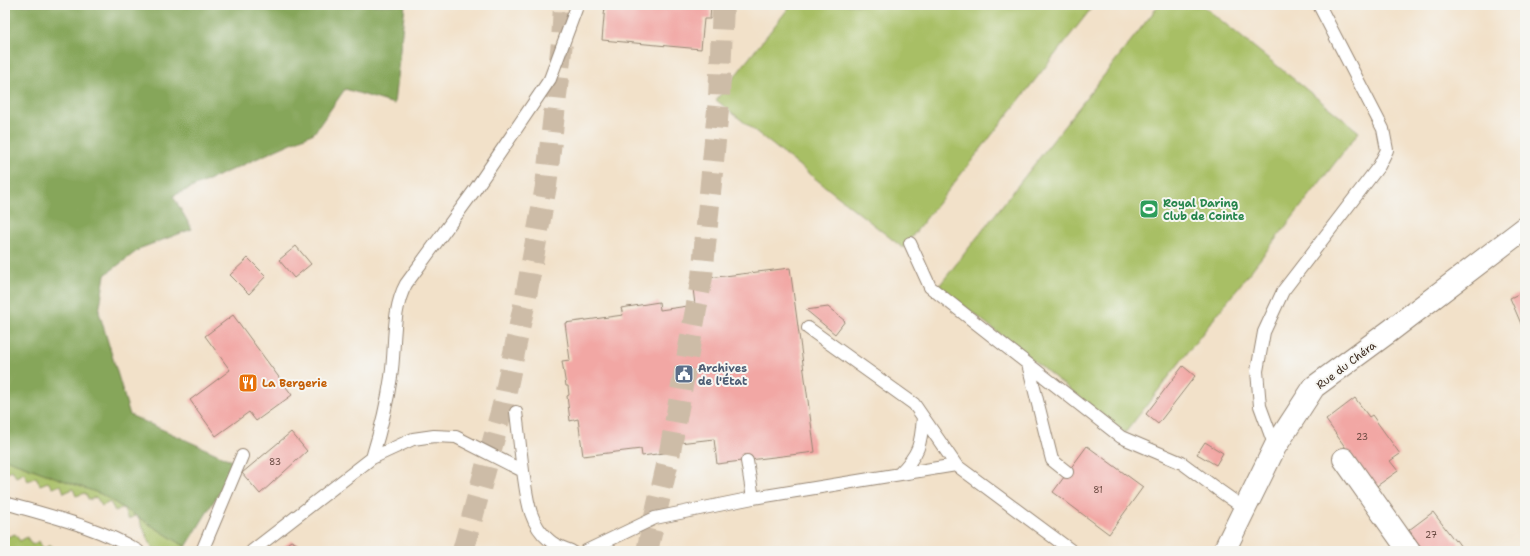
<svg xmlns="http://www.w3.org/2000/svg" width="1530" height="556" font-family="'Shantell Sans',sans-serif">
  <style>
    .green { fill: #a8bf65; stroke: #727442 }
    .forest { fill: #86a65a; stroke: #60683c }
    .building { fill: #f2a7a4 }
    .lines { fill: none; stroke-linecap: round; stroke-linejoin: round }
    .motorway-tunnel { stroke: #cdbca7; stroke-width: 22; stroke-dasharray: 22 11; stroke-linecap: butt }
    .service-casing { stroke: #968674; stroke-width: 14 }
    .minor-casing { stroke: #968674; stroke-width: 24 }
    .service { stroke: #fff; stroke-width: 12 }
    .minor { stroke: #fff; stroke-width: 22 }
    .labels { text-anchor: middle; stroke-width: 4; stroke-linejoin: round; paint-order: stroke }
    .number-label { font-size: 9px; fill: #694940 }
    .leisure-label { font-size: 11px; font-weight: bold; fill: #27864d; stroke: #f6f6f2; text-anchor: start }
    .street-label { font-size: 11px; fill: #3b2a1e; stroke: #f6f6f2 }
    .service-label { font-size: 11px; font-weight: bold; fill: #4e5e75; stroke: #f6f6f2; text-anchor: start }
    .food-label { font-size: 11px; font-weight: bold; fill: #c56008; stroke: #f6f6f2; text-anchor: start }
  </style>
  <rect width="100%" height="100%" fill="#f6f6f2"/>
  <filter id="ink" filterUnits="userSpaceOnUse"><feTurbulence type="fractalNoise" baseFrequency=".025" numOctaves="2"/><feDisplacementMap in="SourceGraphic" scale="8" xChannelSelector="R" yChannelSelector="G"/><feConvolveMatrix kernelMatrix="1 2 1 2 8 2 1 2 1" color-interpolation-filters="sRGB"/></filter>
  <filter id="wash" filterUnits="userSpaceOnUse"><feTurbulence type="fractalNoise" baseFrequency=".012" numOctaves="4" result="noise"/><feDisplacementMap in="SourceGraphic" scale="16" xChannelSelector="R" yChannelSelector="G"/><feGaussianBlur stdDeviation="0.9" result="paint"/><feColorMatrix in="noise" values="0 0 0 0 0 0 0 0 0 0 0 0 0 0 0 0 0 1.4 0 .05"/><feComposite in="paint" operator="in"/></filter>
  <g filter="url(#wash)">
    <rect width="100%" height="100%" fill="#f2e1c9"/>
    <path class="green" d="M791 5H1094L903 248 716 100Z
      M1159 5H1202L1359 132 1125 433 939 286Z
      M5 459 101 494 186 547 183 551H159L152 547 137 515 128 519 123 508 115 511 110 502 102 506 96 497 89 500 85 493 76 496 73 489 64 493 61 485 52 488 48 482 40 485 36 477 28 481 24 473 16 477 12 470 5 473Z
      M5 533 7 537 15 534 20 541 27 537 32 545 39 541 43 549 51 545 54 551H5Z"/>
    <path class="forest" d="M5 5H405L394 104 345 89 314 133 173 196 192 229 141 248 105 275 99 312 130 415 237 463 186 547 101 494 5 459Z"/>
    <g id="blocks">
      <path class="building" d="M605 5H711L710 19H704L701 49 602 40Z
        M296 246 311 264 294 278 279 260Z
        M248 258 266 276 249 294 230 275Z
        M790 268 815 452 717 464 714 439 679 443V451L642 456 641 449 583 456 578 419 570 421 567 396 569 395 568 386H566L562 361 570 360 565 323 623 315 621 308 659 302 660 310 695 305 692 280Z
        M1525 291V333L1510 298Z
        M828 307 845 321 835 334 806 310Z
        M233 315 292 395 256 421 249 412 216 436 190 400 230 370 205 336Z
        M1183 366 1195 376 1158 424 1146 414Z
        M1355 398 1369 417 1372 415 1400 454 1390 461 1398 471 1374 488 1326 420Z
        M291 432 307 451 260 494 242 473Z
        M1205 442 1223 453 1216 465 1197 454Z
        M1087 446 1143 487 1109 534 1053 492Z
        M1433 512 1455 541 1456 540 1464 551H1424L1409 530Z
        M291 541 301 546 299 551H277Z"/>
    </g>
  </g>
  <g filter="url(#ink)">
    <use href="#blocks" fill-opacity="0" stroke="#968674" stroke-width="1"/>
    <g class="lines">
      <path class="motorway-tunnel" d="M463 551 503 405 526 296 546 186 562 42 564 5
        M647 551 669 457 702 277 719 99 723 5"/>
      <g class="service-casing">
        <path id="service" d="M910 243 930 287 1121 437 1182 463 1217 489 1244 508
          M808 328 914 404 956 465 1072 551
          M1028 364 1052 460 1067 472
          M516 412 523 471
          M1275 447 1260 406 1257 371 1264 332 1283 291 1379 166 1387 150 1383 129 1319 5
          M372 458C380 432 387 405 391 377 396 347 391 311 406 284L474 191 550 79 576 9
          M747 461 753 498
          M899 474C919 454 921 445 923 417
          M5 503C50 516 98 527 138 551
          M202 551 242 456
          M252 551 372 458 413 439 434 436 456 437 523 471C527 496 528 523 549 540 555 546 564 548 571 551
          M586 551 655 518 753 498 956 465"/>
      </g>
      <g class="minor-casing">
        <path id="minor" d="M1344 459 1409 551
          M1224 551 1275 447 1314 387 1390 331 1525 228"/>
      </g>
      <use href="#service" class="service"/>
      <use href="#minor" class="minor"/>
    </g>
  </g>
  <defs>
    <g id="stadium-square" transform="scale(1)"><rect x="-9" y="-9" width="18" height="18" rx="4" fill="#2e9e5b" stroke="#f6f6f2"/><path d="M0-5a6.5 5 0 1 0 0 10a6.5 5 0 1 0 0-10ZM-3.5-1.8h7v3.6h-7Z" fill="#fff"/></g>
    <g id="civic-square" transform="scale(1)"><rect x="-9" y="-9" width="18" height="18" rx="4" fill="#5c6f8a" stroke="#f6f6f2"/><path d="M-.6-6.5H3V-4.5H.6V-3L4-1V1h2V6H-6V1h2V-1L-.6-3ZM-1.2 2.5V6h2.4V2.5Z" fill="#fff"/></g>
    <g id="restaurant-square" transform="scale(1)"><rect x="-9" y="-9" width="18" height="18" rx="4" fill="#e8710a" stroke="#f6f6f2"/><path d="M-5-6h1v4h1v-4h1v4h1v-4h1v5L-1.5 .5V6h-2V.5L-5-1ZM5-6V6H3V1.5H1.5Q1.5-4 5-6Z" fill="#fff"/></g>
  </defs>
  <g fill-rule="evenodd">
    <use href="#stadium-square" x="1149" y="209"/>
    <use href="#civic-square" x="684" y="374"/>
    <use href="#restaurant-square" x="248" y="383"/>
  </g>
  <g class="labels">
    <g class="number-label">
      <text x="1362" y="440">23</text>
      <text x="275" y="465">83</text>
      <text x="1098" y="493">81</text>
      <text x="1431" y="538">27</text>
    </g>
    <g class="leisure-label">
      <text x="1163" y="207">Royal Daring<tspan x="1163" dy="13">Club de Cointe</tspan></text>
    </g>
    <g class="street-label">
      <text transform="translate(1346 365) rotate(-37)" y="4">Rue du Chéra</text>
    </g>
    <g class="service-label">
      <text x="698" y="372">Archives<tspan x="698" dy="13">de l'État</tspan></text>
    </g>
    <g class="food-label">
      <text x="262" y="387">La Bergerie</text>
    </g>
  </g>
  <rect width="1530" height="556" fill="none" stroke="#f6f6f2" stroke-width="20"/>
</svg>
